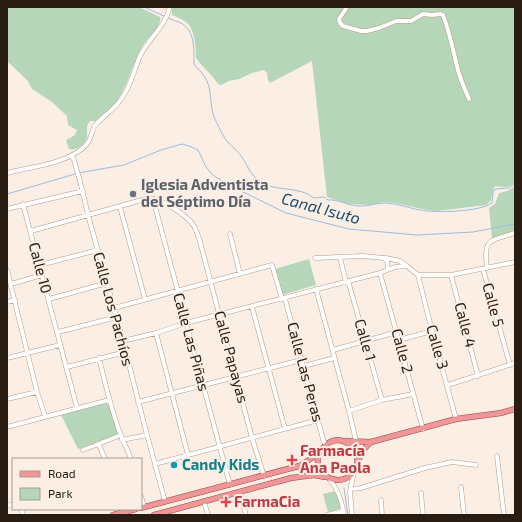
<svg xmlns="http://www.w3.org/2000/svg" width="522" height="522" font-family="'Exo 2',sans-serif">
  <style>
    .green { fill: #b6d6b9 }
    .lines { fill: none; stroke-linecap: round; stroke-linejoin: round }
    .stream { stroke: #9bbdde; stroke-width: 1 }
    .minor-casing { stroke: #b89983; stroke-width: 5 }
    .major-casing { stroke: #a13e3e; stroke-width: 6 }
    .minor { stroke: #fff; stroke-width: 4 }
    .major { stroke: #ee9799; stroke-width: 5 }
    .worship-dot { fill: #6b7280; stroke: #fbeee4; stroke-width: 1.5 }
    .health-dot { fill: #e0444e; stroke: #fbeee4; stroke-width: 1.5 }
    .culture-dot { fill: #0f9aa8; stroke: #fbeee4; stroke-width: 1.5 }
    .labels { text-anchor: middle; stroke-width: 4; stroke-linejoin: round; paint-order: stroke }
    .worship-label { font-size: 15px; font-weight: bold; fill: #5b616d; stroke: #fbeee4; text-anchor: start }
    .street-label { font-size: 15px; fill: #281c13; stroke: #fbeee4 }
    .health-label { font-size: 15px; font-weight: bold; fill: #be3a42; stroke: #fbeee4; text-anchor: start }
    .culture-label { font-size: 15px; font-weight: bold; fill: #0d838f; stroke: #fbeee4; text-anchor: start }
    .water-label { font-size: 16px; font-style: italic; fill: #174b75; stroke: #fbeee4 }
  </style>
  <rect width="100%" height="100%" fill="#fbeee4"/>
  <path class="green" d="M7 7H139L160 17C162 27 148 37 143 45 132 63 129 85 116 102 111 110 103 115 96 121H90C82 131 94 137 79 147 75 149 74 150 69 149L66 140 75 135 77 130 68 125 67 116 52 102 32 89 28 81 7 61Z
    M172 7H515V181C510 191 502 185 494 187L491 200 487 205 436 211 422 209 395 203 383 202 370 205 348 204 327 197 312 61 270 83 268 80 267 73 264 70 252 73 239 79 229 81 221 85 218 84C212 74 203 68 196 58 196 48 195 29 186 22 182 19 177 17 172 15Z
    M515 186V234L492 239 489 208 495 204 499 193 507 191Z
    M309 259 316 285 282 295 275 269Z
    M105 403 110 405 118 435 78 449 61 415Z
    M336 491 342 509 328 512 323 494Z"/>
  <g class="lines">
    <path class="stream" d="M144 7 166 17
      M168 18C174 21 182 22 186 27 195 34 194 54 194 64 197 69 202 72 204 76 213 88 209 104 214 117 218 125 222 135 227 141 232 147 238 151 242 157 248 166 250 175 260 181 276 193 298 185 314 198L324 197 328 200C338 199 347 205 357 206 367 207 375 203 384 203 396 203 409 208 420 210 437 213 479 212 492 203L493 193 495 189 508 188 515 184
      M78 173 124 165 161 150 182 144 189 146 198 150 206 167 211 173 217 178 239 190 286 213 349 229 417 235 473 232 515 224
      M7 194 75 174
      M344 488 348 515"/>
    <g class="minor-casing">
      <path id="minor" d="M347 7 339 19 340 23 343 26 361 31H367L379 28 396 21H411L423 14 432 15 441 14 443 15C450 33 453 51 458 70 460 79 465 89 469 99
        M72 156 74 160 81 185 88 215 123 341 147 435 165 501
        M7 173C30 167 70 163 86 145 92 139 91 129 97 123 105 115 116 108 122 98 131 85 134 70 140 56 149 38 165 27 170 7
        M153 199 230 485
        M23 204 77 408
        M120 207 145 299
        M7 209 83 191
        M31 231 149 198C163 200 186 214 194 226 196 229 197 234 199 238L252 438 264 476
        M230 234 240 274
        M315 258 363 256 384 258 387 260 388 269
        M340 258 346 282 349 284 382 400
        M386 258 400 261 407 266
        M40 265 98 250
        M487 268C483 239 489 241 515 233
        M483 269 510 365
        M7 270 37 392 45 416
        M380 273 423 429
        M418 275 432 331 456 419
        M418 275H451L515 262
        M451 275 478 376
        M11 284 42 275
        M316 289 349 411 356 441
        M49 299 107 283
        M285 299 323 439 325 444
        M7 302 15 300
        M252 307 285 429
        M114 308 272 265 282 299
        M58 332 117 317
        M156 333 188 455
        M399 340 432 331
        M123 341 156 333 186 323 380 273 395 267 407 266 418 275
        M333 350 397 332
        M7 358 60 345
        M99 358C105 383 111 409 120 433 123 442 128 450 131 459
        M304 366 334 358
        M67 367 125 352
        M448 385 515 363
        M7 399 37 392
        M138 402 301 360
        M349 411 382 400 413 394
        M7 427 109 400
        M122 440 147 435
        M99 445 105 459
        M83 450 121 435
        M497 456 504 515
        M155 464 318 420
        M329 478C338 490 342 500 344 515
        M461 487 464 515
        M351 489 361 488 425 468 452 462 476 465
        M240 492 246 515
        M421 493 423 515
        M141 496 144 507
        M381 500 382 515
        M204 502 208 515
        M7 506 13 504
        M21 509 23 515
        M327 515 344 511
        M352 515 350 491 354 472"/>
    </g>
    <g class="major-casing">
      <path id="major" d="M344 441 371 442 456 419 501 413 515 409
        M358 461 363 450 371 442
        M141 508 299 466C306 462 313 458 319 452 325 446 329 440 339 440 346 441 353 446 356 452 358 457 358 462 356 467 347 491 310 479 319 452
        M113 515 136 509
        M154 515 291 478 314 475 325 477"/>
    </g>
    <use href="#minor" class="minor"/>
    <use href="#major" class="major"/>
  </g>
  <circle class="worship-dot" cx="133" cy="194" r="4"/>
  <g class="health-dot">
    <path d="M290 454h4v4h4v4h-4v4h-4v-4h-4v-4h4z"/>
    <path d="M224 496h4v4h4v4h-4v4h-4v-4h-4v-4h4z"/>
  </g>
  <circle class="culture-dot" cx="174" cy="465" r="4"/>
  <g class="labels">
    <g class="worship-label">
      <text x="141" y="190">Iglesia Adventista<tspan x="141" dy="17">del Séptimo Día</tspan></text>
    </g>
    <g class="street-label">
      <text transform="translate(40 268) rotate(75)" y="5">Calle 10</text>
      <text transform="translate(493 305) rotate(75)" y="5">Calle 5</text>
      <text transform="translate(113 309) rotate(75)" y="5">Calle Los Pachíos</text>
      <text transform="translate(465 325) rotate(75)" y="5">Calle 4</text>
      <text transform="translate(365 340) rotate(74)" y="5">Calle 1</text>
      <text transform="translate(191 342) rotate(75)" y="5">Calle Las Piñas</text>
      <text transform="translate(437 347) rotate(74)" y="5">Calle 3</text>
      <text transform="translate(402 351) rotate(75)" y="5">Calle 2</text>
      <text transform="translate(231 357) rotate(75)" y="5">Calle Papayas</text>
      <text transform="translate(305 372) rotate(75)" y="5">Calle Las Peras</text>
    </g>
    <g class="health-label">
      <text x="300" y="456">Farmacía<tspan x="300" dy="17">Ana Paola</tspan></text>
      <text x="234" y="507">FarmaCia</text>
    </g>
    <g class="culture-label">
      <text x="182" y="470">Candy Kids</text>
    </g>
    <g class="water-label">
      <text transform="translate(321 208) rotate(15)" y="6">Canal Isuto</text>
    </g>
  </g>
  <rect width="522" height="522" fill="none" stroke="#281c13" stroke-width="16"/>
  <rect x="12" y="458" width="130" height="52" fill="#fbeee4" stroke="#a79a90"/>
  <rect x="20" y="471" width="20" height="6" fill="#ee9799" stroke="#a79a90"/>
  <text x="48" y="478" font-size="12" fill="#281c13">Road</text>
  <rect x="20" y="488" width="20" height="12" fill="#b6d6b9" stroke="#a79a90"/>
  <text x="48" y="498" font-size="12" fill="#281c13">Park</text>
</svg>
